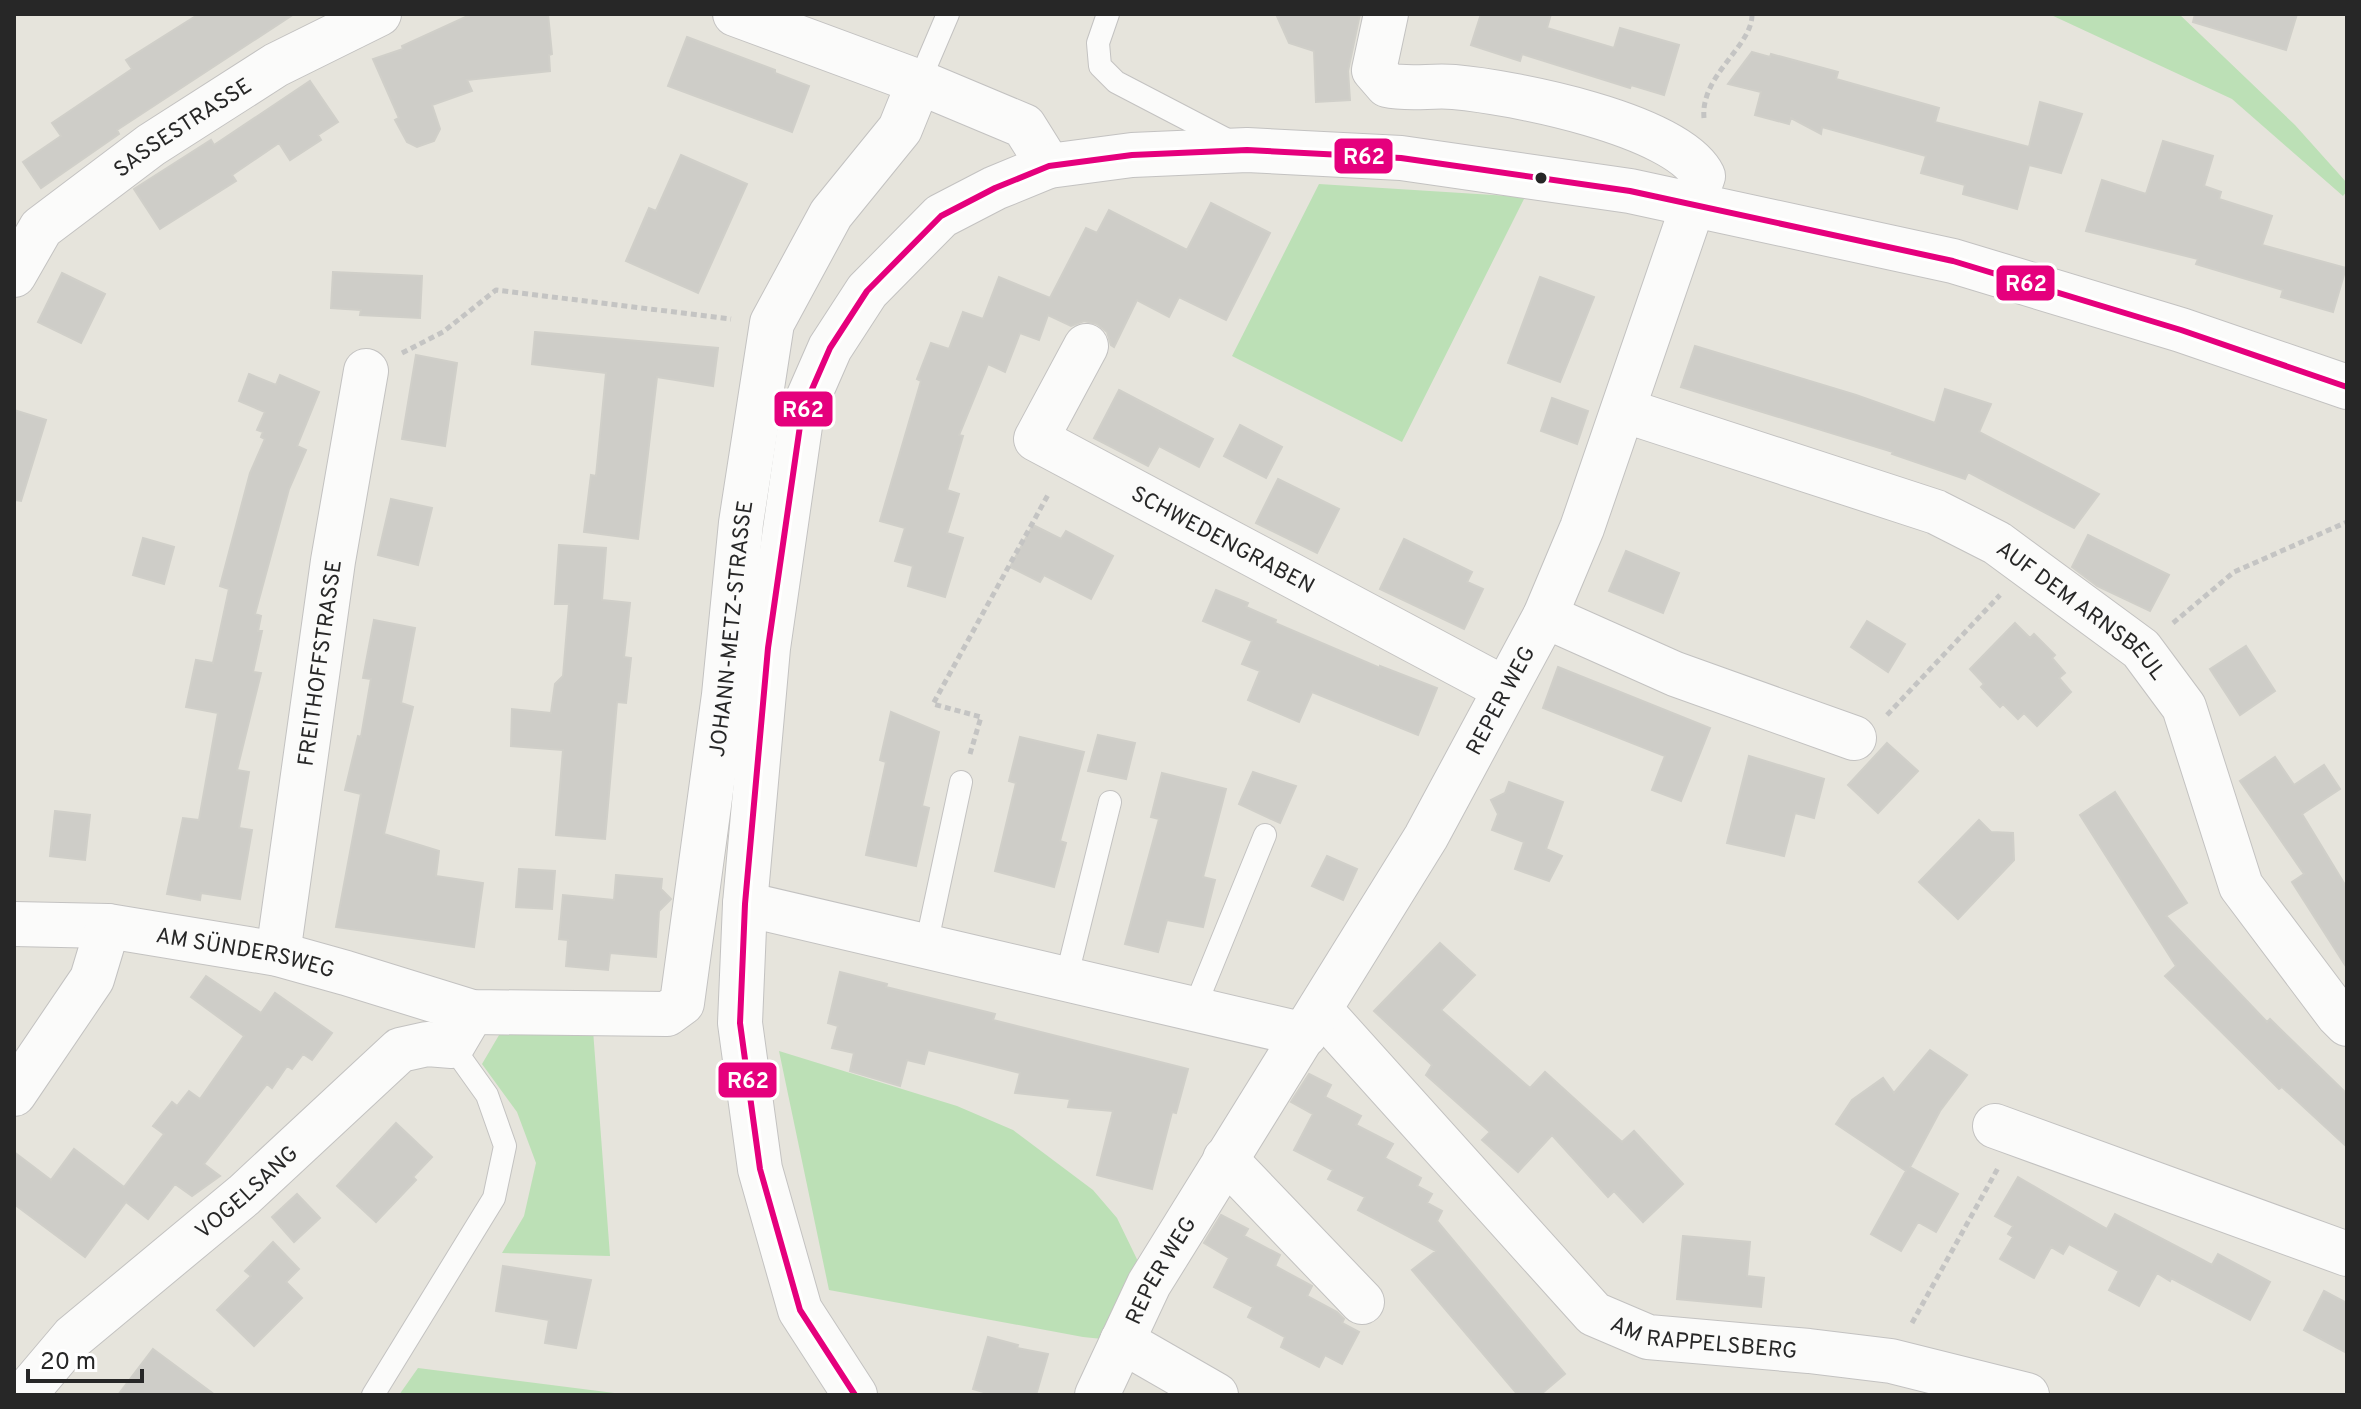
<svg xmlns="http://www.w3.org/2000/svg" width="2361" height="1409" font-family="Overpass,sans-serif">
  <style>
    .green { fill: #bce0b6 }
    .building { fill: #cecdc8; stroke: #d0cfc9; stroke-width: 2 }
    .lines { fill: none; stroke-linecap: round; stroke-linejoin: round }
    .service-casing { stroke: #c3c2c1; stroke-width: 24 }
    .minor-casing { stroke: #c3c2c1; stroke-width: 46 }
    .secondary-casing { stroke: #c3c2c1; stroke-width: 46 }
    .path { stroke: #c4c4c3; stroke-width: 5; stroke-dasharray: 6 4; stroke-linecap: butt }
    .service { stroke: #fbfbfa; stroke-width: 22 }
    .minor { stroke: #fbfbfa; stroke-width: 44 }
    .secondary { stroke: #fbfbfa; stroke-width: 44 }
    .bus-1-casing { stroke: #fff; stroke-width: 12 }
    .bus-1 { stroke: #e5007d; stroke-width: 6 }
    .bus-dot { fill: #272727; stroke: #fff; stroke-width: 3 }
    .labels { text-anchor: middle; stroke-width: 6; stroke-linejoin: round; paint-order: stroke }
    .street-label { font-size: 22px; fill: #272727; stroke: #fff }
    .line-badge { stroke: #fff; stroke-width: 3 }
    .badge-label { font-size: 22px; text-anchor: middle; font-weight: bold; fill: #fff }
  </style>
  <rect width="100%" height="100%" fill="#e6e4dc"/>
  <path class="green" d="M2040 14H2179L2295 125 2347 183V191L2343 196 2232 99 2049 14Z
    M1319 184 1525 197 1402 442 1232 356Z
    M502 1030H593L610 1256 502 1253 524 1216 536 1163 517 1112 482 1064Z
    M779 1051 957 1106 1013 1130 1093 1190 1117 1218 1149 1284 1122 1341 1083 1337 829 1290Z
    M418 1368 630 1395H399Z"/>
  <path class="building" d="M199 14H294L117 130 119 134 41 188 23 162 61 136 52 123 132 69 126 60Z
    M472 14H548L552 54 549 55 550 71 467 80 472 91 432 105 440 129 434 141 417 147 407 142 395 120 399 118 373 59 403 49 402 46Z
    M1276 14H1360L1348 71 1350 100 1316 102 1314 51 1289 43Z
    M1481 14H1551L1547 28 1614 48 1620 28 1679 45 1664 95 1631 85 1630 88 1522 54 1520 61 1471 45Z
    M2195 14H2297L2286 50 2193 22Z
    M687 37 775 70V73L809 86 792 132 668 86Z
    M1752 52 1770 57 1771 54 1838 72 1836 79 1939 108 1935 122 2029 147 2040 102 2082 114 2061 173 2029 165 2017 209 1963 194 1965 185 1921 173 1926 156 1822 127 1821 134 1791 118 1789 124 1755 115 1761 92 1728 84Z
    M310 81 338 122 318 135 321 140 290 160 279 143 232 175 236 181 160 229 134 189 211 140 214 145Z
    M2163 141 2213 156 2204 186 2221 192 2219 199 2272 216 2262 245 2346 268 2333 312 2281 297 2283 290 2196 264 2198 259 2086 231 2102 180 2146 194Z
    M681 155 747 184 698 293 626 261 649 208 656 211Z
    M1211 203 1270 233 1226 320 1179 297 1169 317 1137 300 1114 347 1111 345 1107 332 1097 324 1084 321 1071 326 1048 315 1039 340 1020 333 1005 372 988 364 959 435 963 436 947 490 959 494 947 533 963 538 945 597 908 586 913 566 895 561 905 528 880 521 921 381 917 379 931 343 949 349 963 312 983 319 999 277 1050 298 1086 228 1097 233 1109 210 1187 250Z
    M333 272 422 276 420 318 360 315 361 310 331 308Z
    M62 273 105 294 81 343 38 322Z
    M1540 277 1594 297 1560 382 1508 363Z
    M535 332 718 348 713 386 657 377 638 539 584 532 591 475 596 476 606 373 532 364Z
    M1695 346 1856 395 1935 423 1945 389 1991 404 1979 432 2099 494 2074 528 1968 472 1965 479 1892 454 1893 452 1681 387Z
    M416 355 457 363 445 446 402 439Z
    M249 374 276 385 280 375 319 392 297 446 306 450 289 489 255 614 261 616 258 631H262L253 672 261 673 237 770 249 772 239 828 252 830 240 899 201 893 200 900 167 894 183 818 199 820 218 713 186 707 196 660 213 663 229 589 220 586 250 473 265 439 261 437 263 432 257 430 265 412 239 401Z
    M1119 390 1213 439 1199 467 1159 446 1148 466 1094 438Z
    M1552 398 1588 411 1577 444 1541 431Z
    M14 410 46 420 21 501 14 500Z
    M1240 425 1282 447 1266 478 1224 456Z
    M1278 479 1339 509 1317 553 1256 523Z
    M391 499 432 508 418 565 378 555Z
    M1033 525 1061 539 1066 531 1113 556 1091 599 1044 575 1040 582 1010 567Z
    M2088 535 2169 575 2150 611 2097 586 2072 567Z
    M143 538 174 547 164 584 133 575Z
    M1404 539 1472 572 1467 582 1483 589 1464 629 1380 589Z
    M559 545 606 548 602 600 630 603 624 657 631 658 626 703 617 702 605 839 556 835 563 750 511 746 512 709 551 713 555 684 563 676 569 604H555Z
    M1626 551 1679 573 1663 613 1609 591Z
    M1216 590 1248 603 1246 607 1276 620 1275 623 1380 668V666L1437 688 1418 735 1312 692 1299 722 1248 700 1260 671 1242 664 1252 641 1203 621Z
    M374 620 415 628 401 703 413 707 384 834 439 851 436 876 483 883 474 947 336 927 361 794 345 790 358 736 361 737 371 679 363 678Z
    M1867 621 1905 644 1888 672 1851 647Z
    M2015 623 2030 638 2034 634 2055 655 2052 658 2065 673 2059 678 2071 692 2037 726 2024 713 2018 719 2003 704 2000 707 1981 687 1984 684 1970 669Z
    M2246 646 2275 691 2240 715 2210 669Z
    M1558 667 1710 728 1681 801 1652 790 1665 756 1543 708Z
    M891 712 939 732 922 806 929 808 916 866 866 855 886 762 880 760Z
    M1098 735 1135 743 1126 779 1088 771Z
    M1020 737 1084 752 1060 841 1066 843 1054 887 995 871 1016 783 1009 781Z
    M1887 743 1918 771 1878 813 1848 785Z
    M1749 756 1824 779 1814 818 1795 813 1784 856 1727 843Z
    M2275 757 2294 785 2324 765 2340 789 2302 814 2347 888V968L2292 882 2304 874 2240 781Z
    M1253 772 1296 786 1280 823 1239 804Z
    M1162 773 1226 789 1203 877 1215 880 1203 927 1167 920 1158 952 1125 944 1159 819 1151 817Z
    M1509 782 1563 802 1546 849 1562 856 1549 881 1515 869 1524 842 1492 830 1498 814 1491 800 1505 793Z
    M2115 792 2187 903 2166 916 2267 1022 2270 1019 2347 1094V1147L2282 1087 2279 1089 2165 976 2176 966 2080 815Z
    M55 811 90 815 85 860 50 856Z
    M1979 820 1991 832 2013 833 2014 860 1958 919 1919 882Z
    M1327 856 1357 869 1343 900 1312 886Z
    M519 869 555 871 552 909 516 907Z
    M616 875 662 879 661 889 671 899 659 911 656 957 610 953 608 970 566 966 568 940 559 939 563 895 614 900Z
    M1440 943 1475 975 1441 1010 1530 1088 1545 1072 1622 1142 1634 1131 1683 1184 1643 1222 1614 1191 1608 1197 1552 1135 1518 1172 1482 1140 1490 1132 1426 1075 1432 1065 1374 1011Z
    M840 972 887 984 886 987 995 1014 993 1020 1188 1069 1176 1113 1172 1112 1152 1189 1097 1175 1113 1111 1068 1107 1070 1099 1015 1093 1020 1073 928 1050 924 1064 907 1060 900 1086 850 1071 854 1053 832 1048 838 1026 828 1023Z
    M206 976 261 1013 275 993 332 1033 312 1060 303 1054 292 1069 287 1066 272 1088 267 1084 204 1164 220 1176 192 1196 175 1184 148 1219 126 1202 85 1257 14 1204V1152L51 1180 74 1149 124 1187 164 1134 153 1126 172 1102 177 1106 189 1091 200 1099 244 1036 191 997Z
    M1930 1050 1967 1075 1940 1111 1910 1167 1958 1194 1936 1232 1918 1222 1901 1251 1871 1234 1906 1171 1836 1124 1852 1100 1883 1078 1894 1093Z
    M1309 1074 1331 1085 1325 1097 1361 1116 1356 1125 1393 1144 1385 1158 1421 1178 1417 1186 1432 1194 1427 1203 1442 1211 1437 1221 1565 1374 1540 1395H1518L1412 1270 1436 1251 1358 1210 1365 1197 1328 1179 1333 1170 1294 1150 1313 1114 1291 1102Z
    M396 1123 432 1157 413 1177 416 1180 376 1222 337 1186Z
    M2018 1177 2107 1229 2115 1214 2212 1265 2218 1254 2270 1282 2250 1320 2171 1278 2170 1281 2157 1273 2139 1306 2109 1290 2119 1271 2069 1244 2063 1254 2051 1247 2034 1278 2000 1259 2013 1237 2008 1234 2013 1226 1995 1216Z
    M297 1194 320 1218 294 1242 272 1217Z
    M1221 1215 1248 1229 1244 1236 1280 1255 1275 1266 1312 1286 1307 1296 1337 1312 1344 1319 1342 1323 1359 1332 1342 1364 1325 1355 1319 1367 1281 1347 1285 1337 1248 1317 1253 1307 1214 1287 1229 1258 1204 1243Z
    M1683 1236 1750 1242 1747 1276 1764 1278 1761 1307 1677 1299Z
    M273 1242 299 1269 286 1282 302 1298 254 1346 217 1310 251 1276 245 1271Z
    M503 1266 591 1280 576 1348 545 1343 549 1320 496 1311Z
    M2324 1291 2347 1303V1353L2304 1330Z
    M988 1337 1018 1345 1017 1348 1048 1354 1036 1395H994L973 1389Z
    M153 1349 215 1395H118Z"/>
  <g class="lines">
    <g class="service-casing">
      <path id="service" d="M1108 14 1098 43 1100 66 1116 82 1235 144
        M919 82 948 14
        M926 946 961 782
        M1066 979 1110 802
        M1194 1009 1265 835
        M373 1395 494 1198 505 1146 487 1095 452 1046"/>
    </g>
    <g class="minor-casing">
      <g id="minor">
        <path d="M735 14 919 82 1024 126 1049 166"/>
        <path id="s1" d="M14 275 41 228 151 145 276 65 379 14"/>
        <path id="s2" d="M1086 346 1036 439 1505 689"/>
        <path id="s3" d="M1623 410 1936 512 1997 543 2141 649 2184 707 2241 886 2338 1015 2347 1024"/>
        <path d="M1545 616 1675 674 1854 738"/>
        <path d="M745 904 1305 1035"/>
        <path id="s4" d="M14 924 108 926 278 954 346 973 472 1012 667 1014 682 1003 724 695 741 523 772 323 831 214 900 129 919 82"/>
        <path id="s5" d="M278 954 333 561 366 371"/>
        <path id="s6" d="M1321 1011 1594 1314 1648 1337 1809 1351 1891 1361 2027 1395"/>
        <path d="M14 1094 92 979 108 926"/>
        <path d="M1995 1126 2347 1254"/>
        <path d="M1225 1159 1362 1302"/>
        <path d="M1122 1341 1216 1395"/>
        <path id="s7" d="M24 1395 73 1337 244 1195 400 1050 427 1044 452 1046 472 1012"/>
        <path id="s8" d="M1097 1395 1149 1284 1426 837 1545 616 1582 528 1703 176C1677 124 1511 92 1454 87 1432 85 1409 90 1387 85L1374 70 1386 14"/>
      </g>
    </g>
    <g class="secondary-casing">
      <path id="secondary" d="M855 1395 800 1310 760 1169 740 1023 745 904 768 648 802 412 830 348 867 291 941 216 995 188 1049 166 1132 155 1247 150 1401 158 1630 191 1953 261 2181 330 2347 387"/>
    </g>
    <path class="path" d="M1704 118C1700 75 1753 46 1752 14
      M402 353 443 332 496 290 731 319
      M2173 623 2234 572 2347 522
      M1887 715 2000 595
      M970 754 981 717 933 704 1049 493
      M1912 1323 1998 1168"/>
    <use href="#service" class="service"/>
    <use href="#minor" class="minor"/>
    <use href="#secondary" class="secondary"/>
    <g class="bus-1-casing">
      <path id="bus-1" d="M855 1395 800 1310 760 1169 740 1023 745 904 768 648 802 412 830 348 867 291 941 216 995 188 1049 166 1132 155 1247 150 1401 158 1630 191 1953 261 2181 330 2347 387"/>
    </g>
    <use href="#bus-1" class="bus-1"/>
  </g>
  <circle class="bus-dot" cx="1541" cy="178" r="7"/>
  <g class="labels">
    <g class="street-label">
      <text dy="8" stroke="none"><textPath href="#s1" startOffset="228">SASSESTRASSE</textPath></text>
      <text dy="8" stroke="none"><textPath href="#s2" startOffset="318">SCHWEDENGRABEN</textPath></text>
      <text dy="8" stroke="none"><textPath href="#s3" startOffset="506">AUF DEM ARNSBEUL</textPath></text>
      <text dy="8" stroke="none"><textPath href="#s4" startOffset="1060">JOHANN-METZ-STRASSE</textPath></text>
      <text dy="8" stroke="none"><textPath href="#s5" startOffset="294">FREITHOFFSTRASSE</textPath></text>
      <text dy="8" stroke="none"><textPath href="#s8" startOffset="804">REPER WEG</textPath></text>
      <text dy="8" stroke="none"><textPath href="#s4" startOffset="234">AM SÜNDERSWEG</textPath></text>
      <text dy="8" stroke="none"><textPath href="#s7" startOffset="302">VOGELSANG</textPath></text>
      <text dy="8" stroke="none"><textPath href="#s8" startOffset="140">REPER WEG</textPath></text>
      <text dy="8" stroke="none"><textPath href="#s6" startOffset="522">AM RAPPELSBERG</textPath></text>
    </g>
  </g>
  <g class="line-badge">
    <rect x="1333" y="137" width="61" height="38" rx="8" fill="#e5007d"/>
    <rect x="1995" y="264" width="61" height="38" rx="8" fill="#e5007d"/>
    <rect x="773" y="390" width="61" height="38" rx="8" fill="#e5007d"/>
    <rect x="717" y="1061" width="61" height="38" rx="8" fill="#e5007d"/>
  </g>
  <g class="badge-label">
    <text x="1364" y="164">R62</text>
    <text x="2026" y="291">R62</text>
    <text x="803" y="417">R62</text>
    <text x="748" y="1088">R62</text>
  </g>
  <rect width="2361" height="1409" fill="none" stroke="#272727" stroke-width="32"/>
  <path d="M28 1369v12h114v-12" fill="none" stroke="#272727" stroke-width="4"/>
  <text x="40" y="1369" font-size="24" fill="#272727" stroke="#ffffff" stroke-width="6" paint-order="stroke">20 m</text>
</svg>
